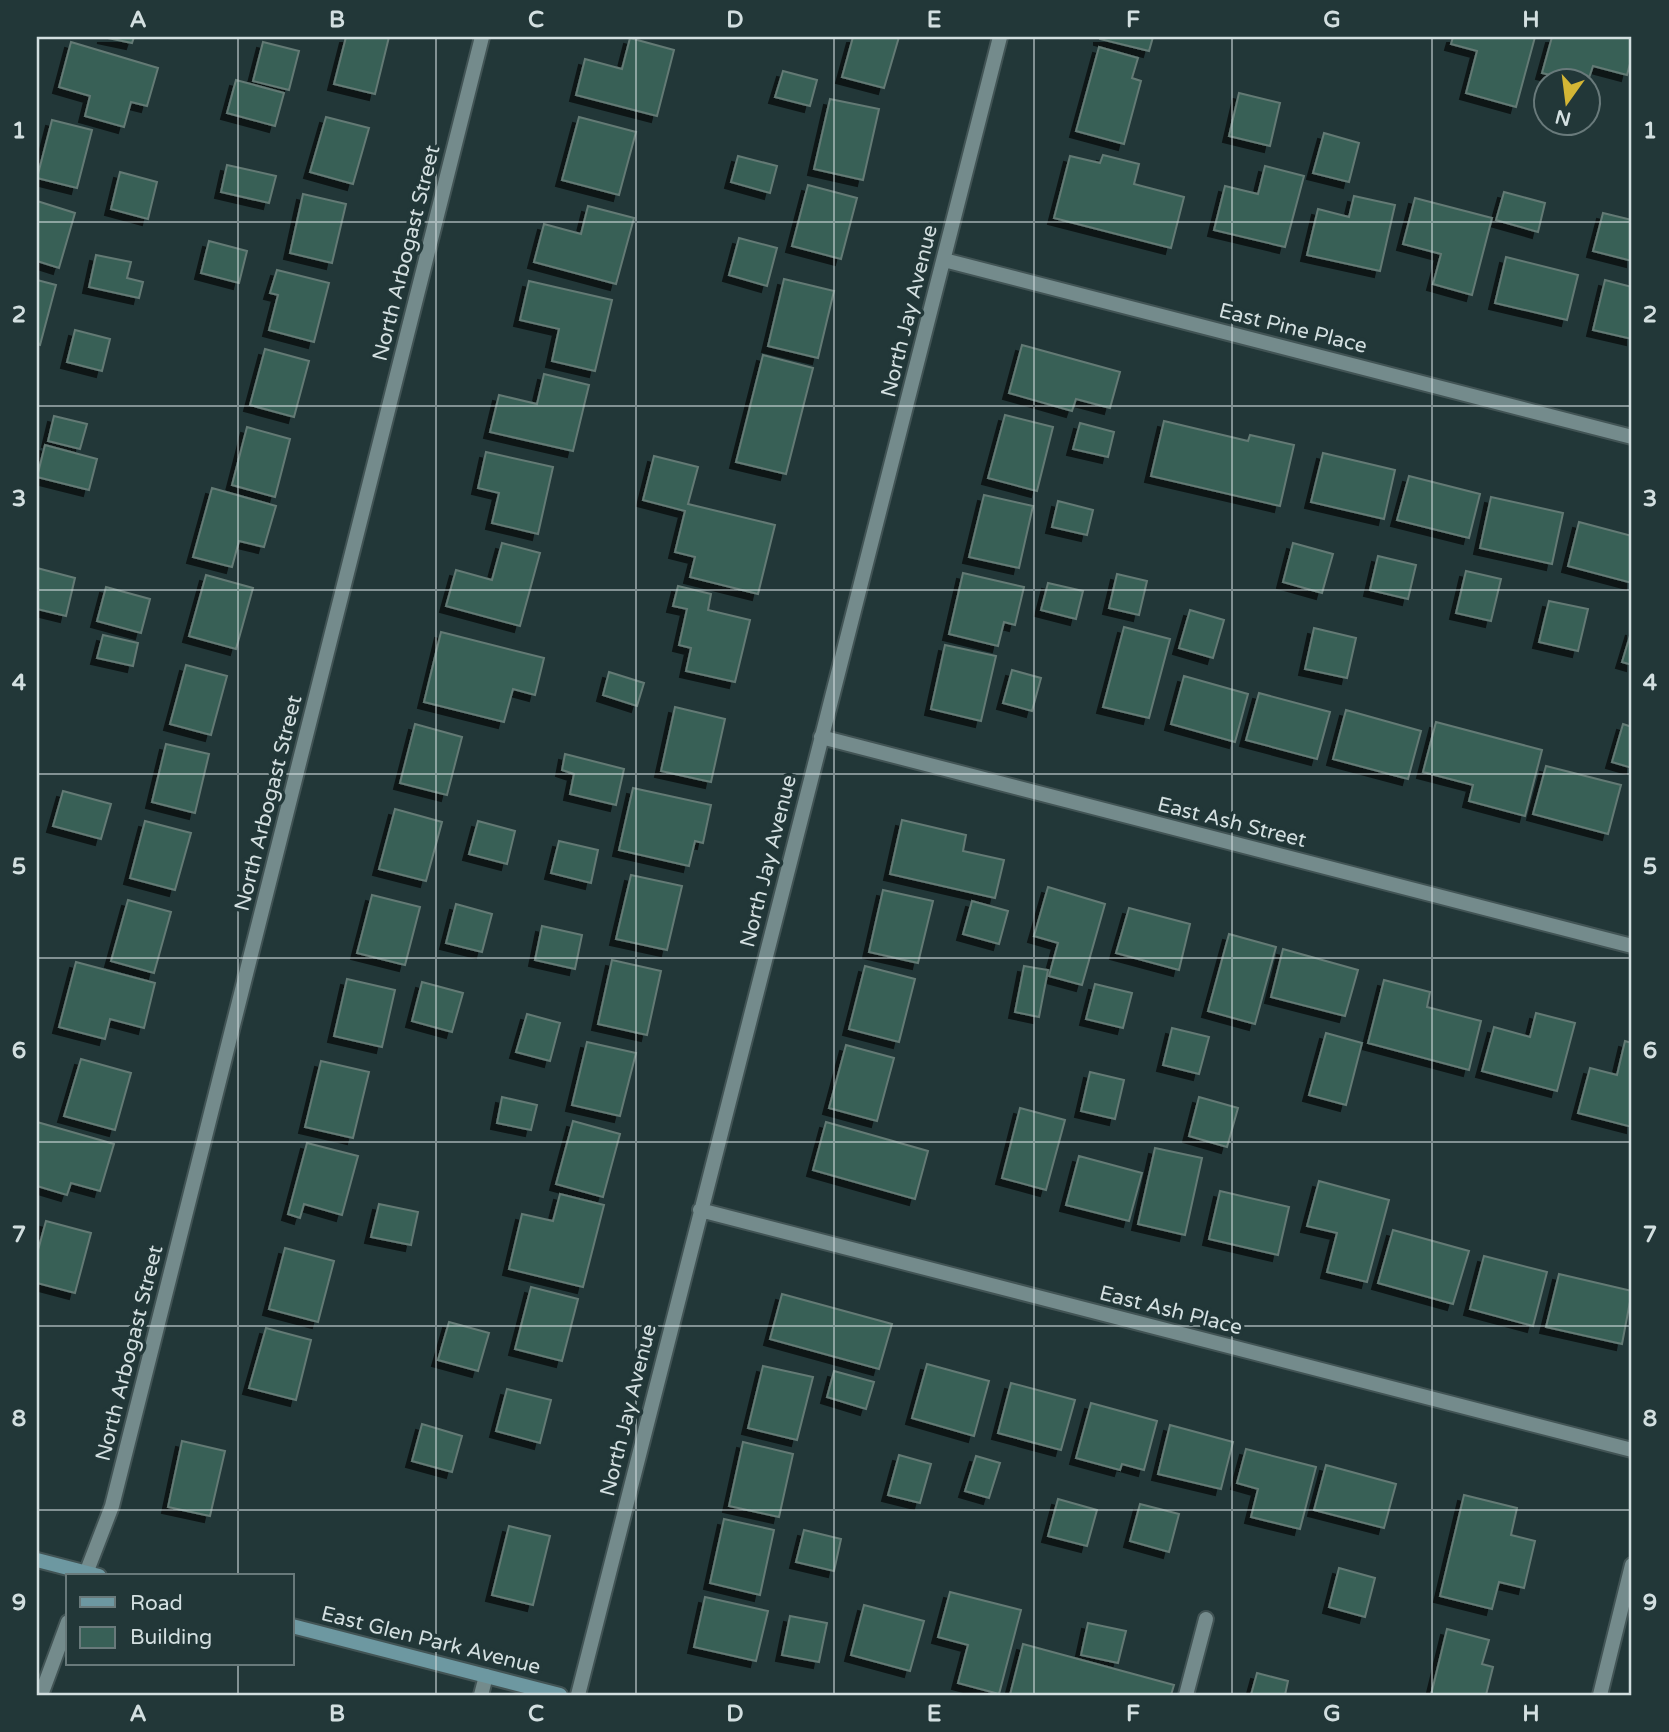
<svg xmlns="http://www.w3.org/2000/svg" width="1669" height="1732" font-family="'Varela Round',sans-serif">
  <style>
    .building { fill: #386057; stroke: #647a74; stroke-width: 2; filter: url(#shadow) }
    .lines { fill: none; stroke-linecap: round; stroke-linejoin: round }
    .lane-casing { stroke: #425455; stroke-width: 18 }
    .street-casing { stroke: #425455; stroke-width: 18 }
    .secondary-casing { stroke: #425455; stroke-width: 18 }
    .lane { stroke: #748b8c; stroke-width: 14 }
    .street { stroke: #748b8c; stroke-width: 14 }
    .secondary { stroke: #6d98a1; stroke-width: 14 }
    .grid { fill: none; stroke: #d3dfe0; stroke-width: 2; stroke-opacity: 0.55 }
    .labels { text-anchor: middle; stroke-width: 7; stroke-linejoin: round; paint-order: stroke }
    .street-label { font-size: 21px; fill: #d3dfe0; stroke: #223738 }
    .neatline { fill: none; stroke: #d3dfe0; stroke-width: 2.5 }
    .grid-label { font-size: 23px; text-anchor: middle; font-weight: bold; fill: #d3dfe0 }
  </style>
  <defs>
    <filter id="shadow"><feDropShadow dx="-6" dy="6" stdDeviation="0" flood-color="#0009"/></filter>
  </defs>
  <rect width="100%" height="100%" fill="#223738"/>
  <path class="building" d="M103 37H134L132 43Z
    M346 37H389L375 94 334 84Z
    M853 37H899L884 88 842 77Z
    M1100 37H1153L1149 51 1100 39Z
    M1453 37H1535L1516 107 1466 93 1477 51 1451 44Z
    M1552 37H1632V56L1627 75 1593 66 1588 81 1571 80 1542 73Z
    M630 38 674 50 657 116 576 95 585 59 622 69Z
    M71 42 158 68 147 106 131 102 124 127 85 116 90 96 59 87Z
    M263 42 299 51 289 90 253 81Z
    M1099 47 1138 58 1132 78 1141 81 1124 144 1076 131Z
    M783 71 817 80 810 106 775 97Z
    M236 80 284 93 275 126 227 113Z
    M1239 93 1280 103 1270 146 1229 136Z
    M830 99 879 109 863 180 814 169Z
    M326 117 369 128 353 184 310 172Z
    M579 117 636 132 619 195 562 180Z
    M52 120 92 130 77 188 37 178Z
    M1324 133 1359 143 1349 182 1313 173Z
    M1103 155 1139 164 1134 184 1184 197 1171 248 1054 218 1070 156 1100 163Z
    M738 156 777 166 770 193 731 182Z
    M227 165 276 176 269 203 221 192Z
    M1265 166 1304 176 1285 247 1214 230 1225 186 1258 194Z
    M120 172 157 182 148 219 111 209Z
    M808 185 857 198 841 259 792 246Z
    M1504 192 1545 203 1538 232 1496 220Z
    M303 194 346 204 332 263 290 253Z
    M1354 196 1395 205 1380 271 1307 255 1318 209 1349 217Z
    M1415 198 1492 218 1472 295 1433 284 1441 254 1403 244Z
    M37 201 75 213 59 268 37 261Z
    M588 206 634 218 616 284 534 262 544 224 581 234Z
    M1603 213 1632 220V261L1593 251Z
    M739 238 777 248 767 286 729 275Z
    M209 241 247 251 239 283 201 273Z
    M96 255 131 262 127 278 143 282 139 298 89 287Z
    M1506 257 1578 275 1567 320 1495 303Z
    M277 270 329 283 314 342 269 330 278 295 270 293Z
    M784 279 834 291 818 358 768 346Z
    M37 280 56 285 40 345 37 344Z
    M1605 280 1632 287V339L1593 330Z
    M529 281 612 300 595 371 552 361 559 329 520 320Z
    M75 330 110 339 102 371 67 362Z
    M1022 345 1120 372 1110 408 1076 399 1072 411 1009 393Z
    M265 349 309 361 294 417 250 405Z
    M763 355 813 368 786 474 736 462Z
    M544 374 589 385 573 451 490 432 499 395 537 404Z
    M1005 415 1053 427 1037 491 988 478Z
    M54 416 87 424 80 449 48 441Z
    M1164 421 1248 441 1250 435 1294 445 1280 506 1151 476Z
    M1080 423 1114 432 1108 457 1073 449Z
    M247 427 290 439 275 497 232 485Z
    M45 445 97 459 89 490 37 477Z
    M486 452 553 467 538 534 492 523 499 493 478 488Z
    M1323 453 1395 470 1384 519 1311 502Z
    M654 456 698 467 688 504 775 525 758 594 690 577 695 557 675 552 685 511 643 500Z
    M1409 476 1480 494 1469 538 1397 520Z
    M212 488 276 506 264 547 239 541 232 567 193 557Z
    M984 495 1033 506 1019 568 969 557Z
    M1491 497 1563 513 1552 564 1480 548Z
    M1058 501 1093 510 1087 535 1052 527Z
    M1579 522 1632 536V583L1568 566Z
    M502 543 540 553 520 626 446 606 456 570 492 580Z
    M1293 543 1333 554 1322 593 1283 582Z
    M1378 556 1416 565 1408 599 1370 590Z
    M37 568 75 578 66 616 37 609Z
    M1466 571 1501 579 1491 621 1456 613Z
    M963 573 1024 587 1015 625 1004 622 998 646 949 634Z
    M1117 574 1147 581 1139 615 1109 608Z
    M206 575 253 588 236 649 189 636Z
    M1048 583 1083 591 1076 619 1041 610Z
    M678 586 711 594 708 610 750 620 735 682 686 671 691 648 679 645 687 609 673 606Z
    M106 587 150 599 141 633 97 621Z
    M1549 601 1588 609 1578 651 1539 642Z
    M1190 610 1224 620 1213 658 1179 648Z
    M1124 627 1170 639 1149 718 1103 707Z
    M1314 628 1356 638 1347 678 1305 669Z
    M1632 629V665L1622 662Z
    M441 632 544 658 535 695 513 689 504 722 424 702Z
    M103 635 138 643 133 666 97 658Z
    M945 645 996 656 981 721 931 709Z
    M186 665 227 676 211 735 170 724Z
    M1012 670 1041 678 1032 711 1003 703Z
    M609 672 644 683 637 706 603 695Z
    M1184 676 1248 694 1235 742 1171 724Z
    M1259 693 1330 712 1317 759 1246 740Z
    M675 707 725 719 711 782 661 771Z
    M1346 710 1421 731 1408 779 1333 759Z
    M1436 722 1542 750 1525 816 1469 801 1473 785 1423 772Z
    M415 724 462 737 447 795 400 783Z
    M1623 724 1632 727V768L1612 762Z
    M166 744 209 754 195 813 152 802Z
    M565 754 624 769 616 805 570 794 574 774 562 770Z
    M1546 766 1621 785 1608 834 1533 814Z
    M633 788 711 805 703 843 695 841 689 866 619 850Z
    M63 791 111 804 101 839 53 826Z
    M395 809 442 822 426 881 379 869Z
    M902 820 966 835 963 851 1004 860 995 898 890 874Z
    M145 821 191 833 175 890 130 878Z
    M478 821 515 831 507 864 469 854Z
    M559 841 598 850 591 883 551 873Z
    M631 875 682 886 667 950 616 939Z
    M1048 887 1105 904 1082 985 1049 976 1058 943 1034 936Z
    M883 890 933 901 918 963 869 952Z
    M372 895 420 907 405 965 357 953Z
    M128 900 171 912 154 973 111 961Z
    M972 901 1008 911 999 944 963 934Z
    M456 904 492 914 482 952 446 943Z
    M1129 908 1190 924 1179 970 1116 953Z
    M542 926 582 935 575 969 535 960Z
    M1229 934 1276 947 1255 1024 1208 1011Z
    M1283 949 1358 970 1345 1016 1271 997Z
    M612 960 661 971 647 1035 598 1024Z
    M76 962 155 983 144 1028 110 1019 105 1039 59 1027Z
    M865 966 915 979 899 1042 849 1029Z
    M1024 966 1048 970 1039 1017 1015 1012Z
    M347 979 395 990 382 1047 334 1036Z
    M1384 980 1430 992 1427 1007 1481 1021 1469 1070 1368 1043Z
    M422 982 463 993 452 1032 412 1021Z
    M1095 984 1132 993 1123 1028 1086 1019Z
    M1536 1013 1575 1023 1557 1091 1482 1071 1494 1027 1530 1037Z
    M527 1014 560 1023 550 1061 516 1052Z
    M1172 1028 1209 1037 1199 1074 1163 1065Z
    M1326 1033 1362 1043 1346 1105 1309 1095Z
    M1625 1041 1632 1043V1127L1578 1113 1590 1068 1617 1075Z
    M587 1042 636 1053 620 1116 572 1105Z
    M846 1045 894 1058 877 1121 829 1108Z
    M81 1059 131 1073 115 1130 64 1116Z
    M321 1061 369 1072 353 1138 305 1127Z
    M1090 1072 1124 1080 1115 1119 1081 1111Z
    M502 1097 537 1105 531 1130 497 1123Z
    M1199 1097 1238 1108 1227 1147 1189 1136Z
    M1020 1108 1065 1120 1046 1190 1002 1178Z
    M573 1121 620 1134 603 1197 556 1184Z
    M37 1122 114 1144 100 1191 71 1183 67 1195 37 1186Z
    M826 1122 928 1151 915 1199 813 1170Z
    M307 1143 358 1156 342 1215 304 1204 300 1218 288 1214Z
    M1155 1148 1202 1158 1185 1235 1138 1224Z
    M1079 1156 1142 1173 1129 1221 1066 1205Z
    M1319 1181 1389 1200 1367 1282 1327 1272 1337 1233 1307 1226Z
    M1220 1191 1289 1207 1278 1255 1209 1239Z
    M560 1194 604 1205 583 1287 509 1269 522 1214 553 1221Z
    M379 1204 418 1212 411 1245 371 1237Z
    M46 1221 91 1233 75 1293 37 1283V1254Z
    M1393 1230 1469 1251 1453 1304 1378 1283Z
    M285 1248 334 1261 318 1322 269 1309Z
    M1484 1256 1547 1272 1533 1326 1470 1309Z
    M1559 1274 1632 1291 1622 1344 1546 1327Z
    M531 1287 578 1299 562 1361 515 1349Z
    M782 1294 892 1324 879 1369 770 1339Z
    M449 1322 489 1333 478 1371 438 1360Z
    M266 1328 311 1340 296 1400 249 1388Z
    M927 1364 989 1381 974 1436 912 1418Z
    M763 1366 813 1377 797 1440 748 1428Z
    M834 1371 874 1382 866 1409 827 1397Z
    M1011 1383 1075 1400 1061 1450 998 1433Z
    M507 1389 551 1400 540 1443 496 1431Z
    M1091 1403 1157 1421 1144 1470 1122 1464 1120 1470 1076 1458Z
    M422 1424 462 1436 452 1472 412 1461Z
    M1170 1425 1233 1442 1221 1489 1158 1474Z
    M182 1441 225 1451 210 1516 168 1507Z
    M743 1442 793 1454 779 1517 729 1506Z
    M1246 1449 1316 1467 1300 1529 1251 1517 1258 1489 1237 1483Z
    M899 1455 931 1464 920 1503 888 1495Z
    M976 1456 1000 1463 989 1498 965 1491Z
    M1326 1465 1396 1484 1384 1528 1314 1510Z
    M1464 1495 1517 1508 1511 1535 1535 1541 1524 1588 1499 1582 1492 1609 1440 1596Z
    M1058 1499 1097 1510 1087 1546 1048 1536Z
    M1140 1504 1179 1514 1169 1552 1130 1541Z
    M724 1519 774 1530 760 1595 710 1583Z
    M509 1526 550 1536 533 1605 492 1595Z
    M804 1530 841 1539 834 1571 796 1562Z
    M1339 1568 1375 1578 1365 1617 1329 1607Z
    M950 1592 1021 1610 999 1694 958 1683 968 1645 938 1637Z
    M705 1597 768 1611 756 1661 694 1647Z
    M864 1605 924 1621 910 1671 851 1655Z
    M790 1616 827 1623 819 1662 782 1655Z
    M1088 1623 1126 1631 1118 1663 1081 1655Z
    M1447 1629 1489 1640 1482 1664 1493 1667 1486 1695H1431Z
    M1023 1644 1174 1685 1171 1695H1010Z
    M1257 1673 1288 1681 1285 1695H1251Z"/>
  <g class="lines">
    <g class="lane-casing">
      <path id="lane" d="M1186 1695 1206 1619"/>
    </g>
    <g class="street-casing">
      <path id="street" d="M944 260 1632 437
        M821 737 1632 946
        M700 1210 1632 1450
        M85 1576 112 1506 482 37
        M41 1695 68 1622
        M481 1695 486 1676
        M578 1695 1000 37
        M1600 1695 1632 1565"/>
    </g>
    <g class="secondary-casing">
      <path id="secondary" d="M37 1560 99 1576
        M292 1626 560 1695"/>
    </g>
    <use href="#lane" class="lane"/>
    <use href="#street" class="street"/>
    <use href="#secondary" class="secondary"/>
  </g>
  <path class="grid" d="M238 37V1576M436 37V1695M636 37V1695M834 37V1695M1034 37V1695M1232 37V1695M1432 37V1695M37 222H1632M37 406H1632M37 590H1632M37 774H1632M37 958H1632M37 1142H1632M37 1326H1632M37 1510H1632M238 1664V1695"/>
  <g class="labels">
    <g class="street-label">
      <text transform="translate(406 253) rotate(-76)" y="7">North Arbogast Street</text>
      <text transform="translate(909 311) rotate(-76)" y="7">North Jay Avenue</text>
      <text transform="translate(1293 328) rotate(14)" y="7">East Pine Place</text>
      <text transform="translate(268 803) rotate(-76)" y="7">North Arbogast Street</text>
      <text transform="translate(1232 822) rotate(14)" y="7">East Ash Street</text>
      <text transform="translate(768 861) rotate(-76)" y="7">North Jay Avenue</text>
      <text transform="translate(1171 1310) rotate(14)" y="7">East Ash Place</text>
      <text transform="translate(129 1353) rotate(-76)" y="7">North Arbogast Street</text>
      <text transform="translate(628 1410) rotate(-76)" y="7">North Jay Avenue</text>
      <text transform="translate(431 1640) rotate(14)" y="7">East Glen Park Avenue</text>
    </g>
  </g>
  <rect width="1669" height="1732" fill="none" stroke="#223738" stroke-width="77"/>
  <rect x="66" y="1574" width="228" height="91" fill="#223738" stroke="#697a7b" stroke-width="2"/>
  <rect x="80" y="1597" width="35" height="10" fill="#6d98a1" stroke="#697a7b" stroke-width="2"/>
  <text x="130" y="1610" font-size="21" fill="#d3dfe0">Road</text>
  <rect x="80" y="1627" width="35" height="21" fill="#386057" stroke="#697a7b" stroke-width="2"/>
  <text x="130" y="1644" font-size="21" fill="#d3dfe0">Building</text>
  <g transform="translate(1567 102) rotate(194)"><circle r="33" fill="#223738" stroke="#697a7b" stroke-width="2"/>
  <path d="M0-5L12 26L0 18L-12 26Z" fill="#d4b635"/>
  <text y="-10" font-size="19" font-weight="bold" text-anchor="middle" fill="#d3dfe0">N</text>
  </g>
  <rect x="38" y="38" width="1592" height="1656" class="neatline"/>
  <g class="grid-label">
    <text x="138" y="27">A</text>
    <text x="337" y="27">B</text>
    <text x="536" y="27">C</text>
    <text x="735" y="27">D</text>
    <text x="934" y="27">E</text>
    <text x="1133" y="27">F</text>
    <text x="1332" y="27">G</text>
    <text x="1531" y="27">H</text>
    <text x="19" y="138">1</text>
    <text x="1650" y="138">1</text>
    <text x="19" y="322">2</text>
    <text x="1650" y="322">2</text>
    <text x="19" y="506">3</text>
    <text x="1650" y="506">3</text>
    <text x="19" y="690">4</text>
    <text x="1650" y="690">4</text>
    <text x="19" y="874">5</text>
    <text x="1650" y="874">5</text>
    <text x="19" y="1058">6</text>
    <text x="1650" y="1058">6</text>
    <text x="19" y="1242">7</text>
    <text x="1650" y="1242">7</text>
    <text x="19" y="1426">8</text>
    <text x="1650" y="1426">8</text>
    <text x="19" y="1610">9</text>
    <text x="1650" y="1610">9</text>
    <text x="138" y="1721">A</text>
    <text x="337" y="1721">B</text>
    <text x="536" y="1721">C</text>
    <text x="735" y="1721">D</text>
    <text x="934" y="1721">E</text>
    <text x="1133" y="1721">F</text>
    <text x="1332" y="1721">G</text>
    <text x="1531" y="1721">H</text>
  </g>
</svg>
